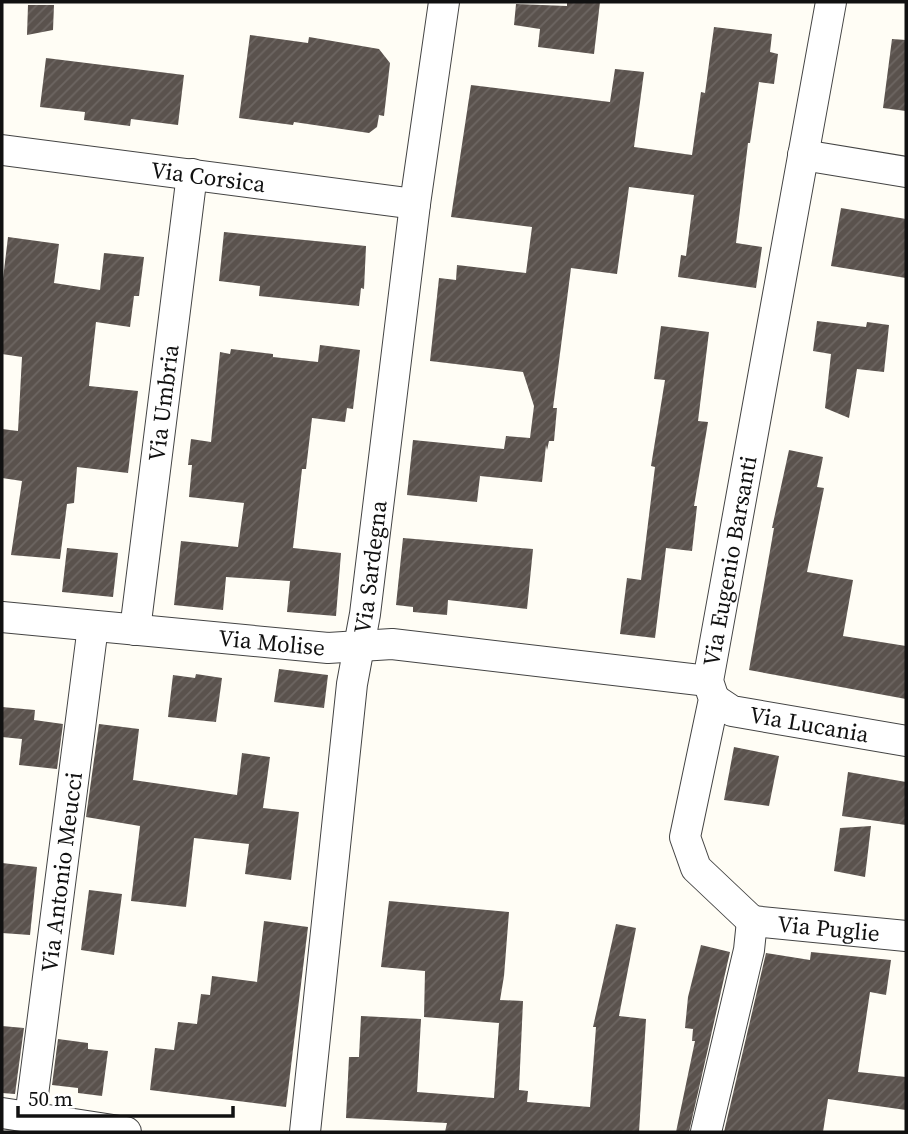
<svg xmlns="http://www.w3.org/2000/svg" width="908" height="1134" font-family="'Source Serif 4',serif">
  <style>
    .building { fill: url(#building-hatch) }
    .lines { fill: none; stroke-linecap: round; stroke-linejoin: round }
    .minor-casing { stroke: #444; stroke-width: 32 }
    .minor { stroke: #fff; stroke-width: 30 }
    .labels { text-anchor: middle; stroke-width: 7; stroke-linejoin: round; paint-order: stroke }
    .street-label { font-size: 23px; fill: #111; stroke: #fff }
  </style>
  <defs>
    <pattern id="building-hatch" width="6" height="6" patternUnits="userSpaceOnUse" patternTransform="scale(1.75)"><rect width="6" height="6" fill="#5a524d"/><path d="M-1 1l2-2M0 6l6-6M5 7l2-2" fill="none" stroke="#6d6662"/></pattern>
  </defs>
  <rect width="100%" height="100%" fill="#fffdf5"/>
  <path class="building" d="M567 2H600L594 54 538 47 540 29 514 25 516 4 567 6Z
    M28 5H54L53 30 27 35Z
    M714 27 772 34 770 52 778 54 774 84 759 82 750 143H748L736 243 762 247 756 288 678 277 681 255 686 256 694 195 629 187 617 274 571 268 553 408H557L554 441H549L547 450 546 445 542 482 480 476 477 502 407 495 413 440 504 449 506 436 530 438 534 406 523 372 430 361 439 278 456 280 457 265 526 273 532 227 451 217 471 85 610 102 615 69 644 72 634 147 692 155 701 92 705 93Z
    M250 35 308 43 309 37 379 49 390 63 384 116 379 115 377 127 369 133 294 122 293 125 239 118Z
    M892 39 906 40V111L883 108Z
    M46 58 184 75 178 125 131 119 130 126 84 120 85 112 40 107Z
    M841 208 906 219V278L831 266Z
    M224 232 366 246 364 289 361 288 359 306 259 296 260 286 219 281Z
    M8 237 59 244 54 283 100 290 104 253 144 257 139 296H134L130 327 96 322 89 386 138 391 128 473 77 467 74 503 67 504 60 559 11 555 22 481 2 478V429L18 431 22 357 2 354V287Z
    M817 321 866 327 867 322 889 325 884 372 857 369 849 418 825 408 831 354 813 351Z
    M661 326 709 332 698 421 708 422 694 506H697L692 551 666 548 655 638 620 634 627 578 641 580 655 467 651 466 665 380 654 379Z
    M320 345 360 350 353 409 347 408 345 422 312 418 306 469H302L293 548 341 553 336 616 287 612 290 581 226 577 223 610 174 605 181 541 238 547 244 503 189 497 192 465H188L191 439 211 442 220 352 230 354 231 349 273 354V357L318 362Z
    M789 450 823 457 817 487 824 488 807 572 853 580 843 636 906 646V699L749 670 774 528H772Z
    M403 538 533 549 527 609 448 600 447 615 413 612V607L396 605Z
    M67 548 118 553 113 597 62 592Z
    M279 669 328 675 324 708 274 702Z
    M196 674 222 678 216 722 168 717 173 675 195 678Z
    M2 707 35 710 34 720 63 724 57 769 19 765 22 739 2 737Z
    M99 724 139 729 133 780 237 795 242 753 270 757 263 808 299 812 291 880 245 874 249 844 194 838 186 907 131 901 140 826 86 817Z
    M734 747 779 756 769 806 724 800Z
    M848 772 906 782V825L842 816Z
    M871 826 865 877 834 871 840 828Z
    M2 863 37 867 30 935 2 933Z
    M89 890 122 894 114 955 81 950Z
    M389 901 509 912 504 976 500 1000 523 1001 519 1090 528 1091 527 1102 590 1107 596 1027H593L616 924 636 928 619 1016 646 1019 639 1132H445L447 1123 346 1118 349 1057H359L361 1016 421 1019 417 1092 494 1098 499 1023 424 1017 425 971 381 967Z
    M264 921 308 927 286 1107 150 1090 155 1048 174 1050 178 1022 197 1024 201 994 210 995 212 976 257 982Z
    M701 945 730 952 689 1132H676L695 1041H692L693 1029 685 1028 688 997Z
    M811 952 891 960 886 995 870 992 858 1072 906 1077V1110L828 1099 823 1132H724L766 953 810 960Z
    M2 1026 24 1028 15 1094 2 1093Z
    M58 1039 88 1043V1049L108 1051 102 1096 78 1093V1088L52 1085Z"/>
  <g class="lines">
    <g class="minor-casing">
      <g id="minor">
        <path id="s1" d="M2 150 415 204"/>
        <path d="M803 155 906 172"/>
        <path id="s2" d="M2 617 328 648 392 644 708 681"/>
        <path id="s3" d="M135 630 192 174"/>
        <path id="s4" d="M714 699 732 711 906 741"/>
        <path id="s5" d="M752 921 696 868 685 837 714 699 708 681 831 2"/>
        <path id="s6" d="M752 921 906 936"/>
        <path d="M2 1113 126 1132"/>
        <path id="s7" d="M30 1118 93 626"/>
        <path id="s8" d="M305 1132 352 684 365 614 415 204 444 2"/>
        <path d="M706 1132 749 950 752 921"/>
      </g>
    </g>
    <use href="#minor" class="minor"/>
  </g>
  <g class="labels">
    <g class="street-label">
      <text dy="8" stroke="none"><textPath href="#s1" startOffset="208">Via Corsica</textPath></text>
      <text dy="8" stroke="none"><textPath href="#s3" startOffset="229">Via Umbria</textPath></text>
      <text dy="8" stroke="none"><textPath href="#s5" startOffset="392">Via Eugenio Barsanti</textPath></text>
      <text dy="8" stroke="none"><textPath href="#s8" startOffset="569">Via Sardegna</textPath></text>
      <text dy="8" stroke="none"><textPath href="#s2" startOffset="271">Via Molise</textPath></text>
      <text dy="8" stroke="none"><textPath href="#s4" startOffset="100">Via Lucania</textPath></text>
      <text dy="8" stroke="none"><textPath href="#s7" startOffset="248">Via Antonio Meucci</textPath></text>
      <text dy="8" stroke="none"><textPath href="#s6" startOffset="77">Via Puglie</textPath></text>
    </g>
  </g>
  <rect width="908" height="1134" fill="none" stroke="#111111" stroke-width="7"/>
  <path d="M18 1106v10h215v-10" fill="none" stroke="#111111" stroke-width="3.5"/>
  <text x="28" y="1106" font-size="21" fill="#111111" stroke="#ffffff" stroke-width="5" paint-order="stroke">50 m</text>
</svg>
